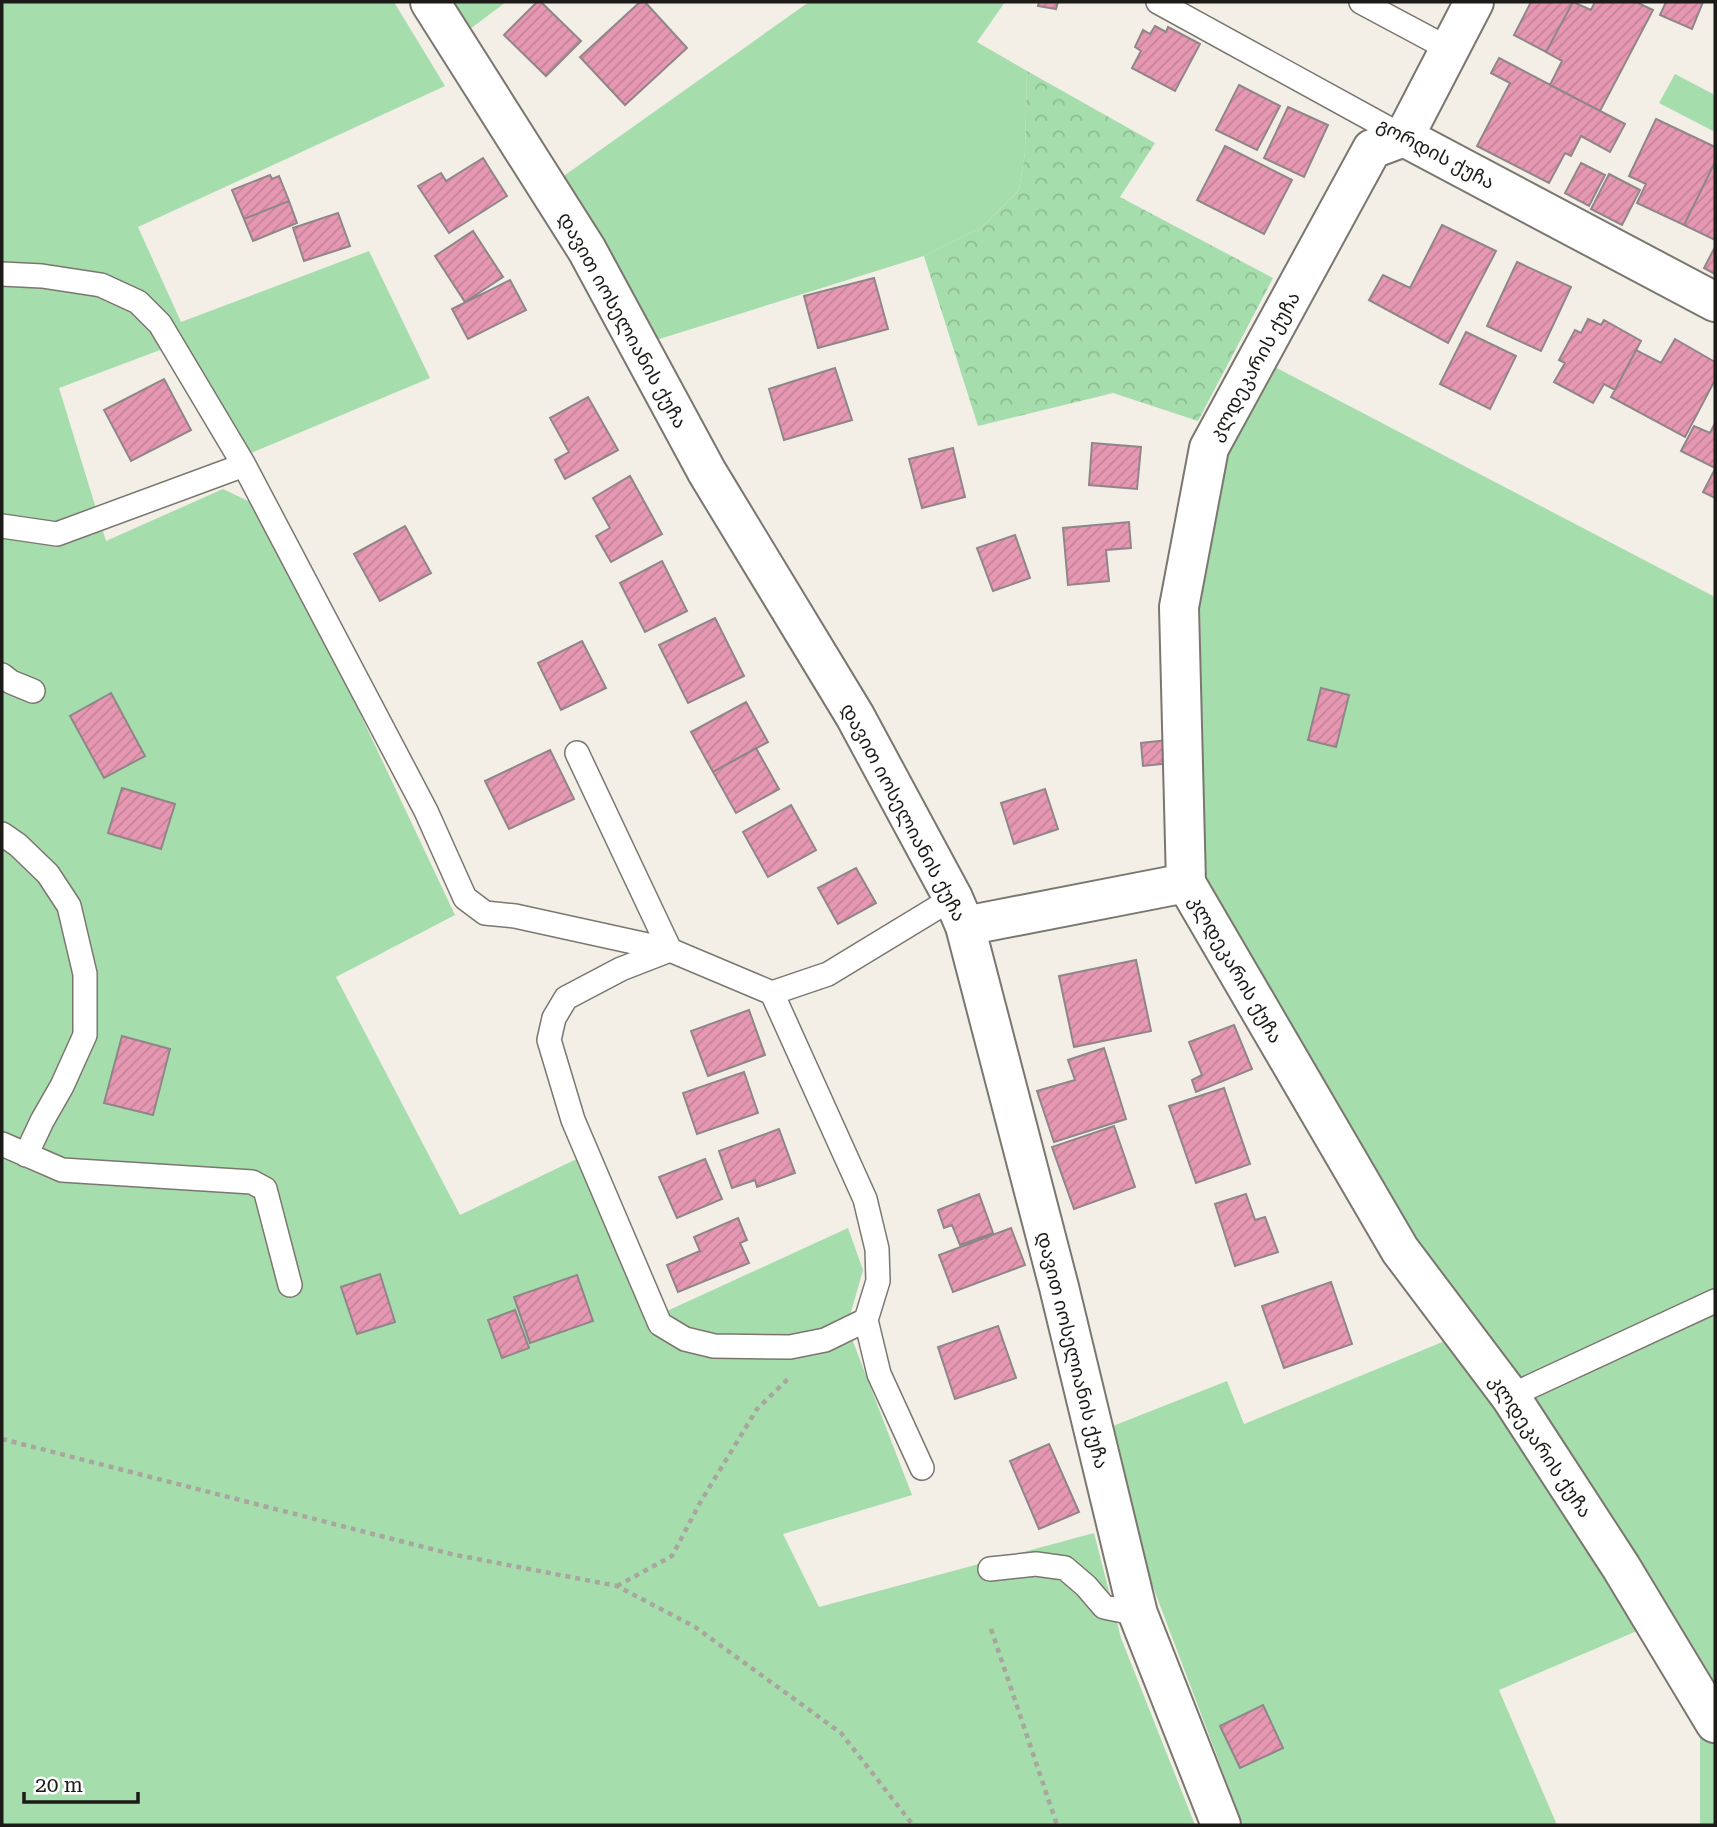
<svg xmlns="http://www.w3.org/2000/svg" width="1717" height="1827" font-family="'Roboto Serif','Noto Sans Georgian',serif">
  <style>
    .green { fill: #a6ddac }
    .forest { fill: url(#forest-crowns) }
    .building { fill: url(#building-hatch); stroke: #908689; stroke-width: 2 }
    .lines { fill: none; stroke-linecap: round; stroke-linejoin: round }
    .lane-casing { stroke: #7b766f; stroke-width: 26 }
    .street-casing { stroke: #7b766f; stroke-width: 42 }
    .path { stroke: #a9a59f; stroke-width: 4.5; stroke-dasharray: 5 5; stroke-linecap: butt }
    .lane { stroke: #fff; stroke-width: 23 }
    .street { stroke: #fff; stroke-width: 38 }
    .labels { text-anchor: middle; stroke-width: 5; stroke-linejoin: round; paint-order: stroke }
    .street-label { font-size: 19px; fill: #1d1b18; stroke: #fff }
  </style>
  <defs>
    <pattern id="forest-crowns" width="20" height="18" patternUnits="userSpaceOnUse" patternTransform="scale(1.75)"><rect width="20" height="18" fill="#a6ddac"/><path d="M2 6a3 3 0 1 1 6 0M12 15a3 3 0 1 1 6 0" fill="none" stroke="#8ebd93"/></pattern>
    <pattern id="building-hatch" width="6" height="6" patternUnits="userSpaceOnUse" patternTransform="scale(1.75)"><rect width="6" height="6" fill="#e698b2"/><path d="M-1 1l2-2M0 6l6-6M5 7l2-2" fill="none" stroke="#c58298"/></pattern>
  </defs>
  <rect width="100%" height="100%" fill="#f3eee6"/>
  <path class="green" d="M2 2H394L445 86 138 227 181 322 369 251 430 378 244 456 184 341 59 388 106 541 223 489 263 508 455 915 336 977 460 1215 589 1153 656 1316 848 1228 863 1270 847 1326 912 1495 783 1534 819 1607 1094 1533 1121 1638 1195 1825H2Z
    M447 2H506L466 32Z
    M809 2H1005L977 42 1027 71 1025 152 1019 190 982 227 924 256 650 342 558 180Z
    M1675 74 1715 95V132L1659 103Z
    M1267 363 1715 597V1825H1700V1738L1651 1625 1499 1690 1557 1825H1243L1144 1563 1113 1426 1227 1381 1244 1424 1481 1326 1397 1212 1201 880 1204 811 1200 607 1228 457Z"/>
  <path class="forest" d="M1027 71 1155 143 1120 197 1273 278 1198 421 1113 393 978 426 924 256 982 227 1019 190 1025 152Z"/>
  <path class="building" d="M537 2H541L581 41 546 76 504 35Z
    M640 2H645L687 48 625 105 580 57Z
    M1039 2H1058L1056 9 1038 6Z
    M1531 2H1573L1546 52 1514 35Z
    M1573 2 1591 10 1595 2H1636L1653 10 1600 111 1550 85 1562 61 1546 52Z
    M1666 2H1703L1692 29 1660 15Z
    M1155 26 1166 32 1168 27 1200 44 1175 91 1132 68 1141 51 1135 47 1143 30 1150 34Z
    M1499 58 1625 124 1610 152 1581 136 1571 156 1565 153 1549 183 1477 146 1510 83 1491 73Z
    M1239 85 1280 106 1257 150 1216 130Z
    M1288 107 1328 125 1304 177 1264 158Z
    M1656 119 1715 147V162L1684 225 1637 203 1646 184 1629 176Z
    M1225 146 1292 180 1264 234 1197 200Z
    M483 158 507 196 449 233 418 186 441 173 446 181Z
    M1715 162V240L1684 225Z
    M1581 163 1605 175 1589 206 1565 193Z
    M1609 174 1640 190 1622 225 1591 209Z
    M270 175 272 179 279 176 289 201 244 219 232 190Z
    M289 201 297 223 253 241 244 219Z
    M338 213 350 246 304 261 293 228Z
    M1442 225 1496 251 1448 343 1369 300 1383 275 1410 288Z
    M473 231 503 277 465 302 435 256Z
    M1715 247V274L1704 268Z
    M1517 262 1571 287 1541 351 1487 326Z
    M874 278 888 329 818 348 804 296Z
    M510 280 526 310 468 339 452 309Z
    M1588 319 1601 325 1604 320 1641 341 1615 390 1604 384 1593 403 1554 382 1565 363 1559 360 1575 330 1581 333Z
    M1466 332 1516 356 1490 409 1440 384Z
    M1675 339 1715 362V380L1685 437 1611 397 1636 350 1661 363Z
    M835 368 852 420 784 440 769 389Z
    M164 379 191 430 131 461 104 410Z
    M588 397 618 450 565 479 555 460 569 452 550 418Z
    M1715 423V468L1681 451 1694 426 1710 433Z
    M1092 443 1141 447 1137 489 1089 485Z
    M953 448 965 497 922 508 909 459Z
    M1715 469V498L1703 492Z
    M630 476 662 534 611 562 596 536 610 528 593 498Z
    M1129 522 1131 548 1106 550 1109 581 1068 585 1063 528Z
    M405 526 431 573 380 601 354 554Z
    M1015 535 1030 578 993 591 977 548Z
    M662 561 687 611 645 632 620 583Z
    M715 618 744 676 688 703 659 645Z
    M582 641 606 688 561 710 538 663Z
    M1321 688 1349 695 1336 747 1308 740Z
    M111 693 145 756 104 778 70 716Z
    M746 702 768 742 713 772 691 732Z
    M1168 740 1171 763 1143 766 1141 743Z
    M756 748 779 789 736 813 713 772Z
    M550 750 574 799 509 829 485 781Z
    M122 788 175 804 161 849 108 833Z
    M1045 789 1058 829 1014 844 1001 803Z
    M791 805 816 850 768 877 743 832Z
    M856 868 876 903 838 924 818 888Z
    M1136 960 1151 1031 1074 1047 1059 976Z
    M749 1010 765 1055 708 1076 691 1031Z
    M1234 1025 1252 1069 1196 1092 1192 1080 1202 1075 1189 1042Z
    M122 1036 170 1049 153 1115 104 1103Z
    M1104 1048 1126 1119 1054 1142 1037 1091 1075 1080 1068 1060Z
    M744 1072 758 1113 697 1134 683 1093Z
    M1224 1088 1250 1164 1196 1183 1169 1106Z
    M1114 1126 1135 1187 1074 1209 1052 1147Z
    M779 1129 795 1173 757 1187 755 1180 732 1188 719 1151Z
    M705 1159 722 1199 677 1218 659 1177Z
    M979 1194 993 1233 960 1245 952 1225 944 1228 938 1210Z
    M1246 1194 1255 1220 1265 1217 1278 1252 1235 1266 1215 1204Z
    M738 1218 747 1240 740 1243 749 1263 678 1292 667 1265 700 1251 694 1237Z
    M1011 1228 1025 1265 953 1292 939 1255Z
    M380 1274 395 1322 357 1334 341 1287Z
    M577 1275 593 1321 530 1343 514 1297Z
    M1331 1282 1352 1344 1284 1368 1262 1306Z
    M515 1310 529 1348 502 1358 488 1320Z
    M998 1326 1016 1378 955 1399 938 1347Z
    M1049 1444 1079 1512 1039 1529 1010 1461Z
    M1263 1705 1283 1748 1240 1768 1220 1726Z"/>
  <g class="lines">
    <g class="lane-casing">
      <path id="lane" d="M1158 2 1404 137
        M1361 2 1449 49
        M2 274 42 276 101 285 138 302 160 324 244 465
        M2 526 57 534 244 465 426 811 465 898 485 913 515 916 670 950 772 993
        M2 675 11 682 33 691
        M577 753 670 950 621 969 566 998 554 1018 549 1040 573 1120 660 1324 685 1339 714 1346 790 1347 825 1340 866 1320
        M2 834 18 845 48 874 69 906 85 974V1035L62 1086 42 1121 26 1155
        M2 1144 62 1170 252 1182 265 1189 290 1285
        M1510 1396 1715 1301
        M922 1468 879 1374 866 1320 878 1281 877 1249 865 1199 772 993 828 974 953 898
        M990 1569 1036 1564 1065 1568 1086 1586 1104 1607 1138 1614"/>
    </g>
    <g class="street-casing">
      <path id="street" d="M430 2 587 250 707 472 855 716 953 898 965 926 1059 1287 1138 1614 1221 1825
        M1474 2 1404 137 1372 149 1209 448 1179 607 1186 883 1400 1250 1510 1396 1621 1567 1715 1723
        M1404 137 1715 302
        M965 926 1186 883"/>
    </g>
    <path class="path" d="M2 1439 451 1554 617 1586 695 1627 841 1733 913 1825
      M617 1586 672 1556 701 1501 757 1409 790 1377
      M991 1629 1057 1825"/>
    <use href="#lane" class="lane"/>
    <use href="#street" class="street"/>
  </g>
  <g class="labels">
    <g class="street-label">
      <text transform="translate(1436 153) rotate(28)" y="7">გორდის ქუჩა</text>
      <text transform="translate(623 320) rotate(61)" y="7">დავით იოსელიანის ქუჩა</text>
      <text transform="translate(1254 366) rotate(-61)" y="7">კლდეკარის ქუჩა</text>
      <text transform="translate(904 812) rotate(62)" y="7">დავით იოსელიანის ქუჩა</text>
      <text transform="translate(1236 969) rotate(60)" y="7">კლდეკარის ქუჩა</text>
      <text transform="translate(1073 1350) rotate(76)" y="7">დავით იოსელიანის ქუჩა</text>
      <text transform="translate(1541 1446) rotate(56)" y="7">კლდეკარის ქუჩა</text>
    </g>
  </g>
  <rect width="1717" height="1827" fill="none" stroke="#1d1b18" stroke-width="7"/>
  <path d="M24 1792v10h114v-10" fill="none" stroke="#1d1b18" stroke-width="3.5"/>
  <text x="35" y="1792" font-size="21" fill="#1d1b18" stroke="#ffffff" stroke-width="5" paint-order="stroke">20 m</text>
</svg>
